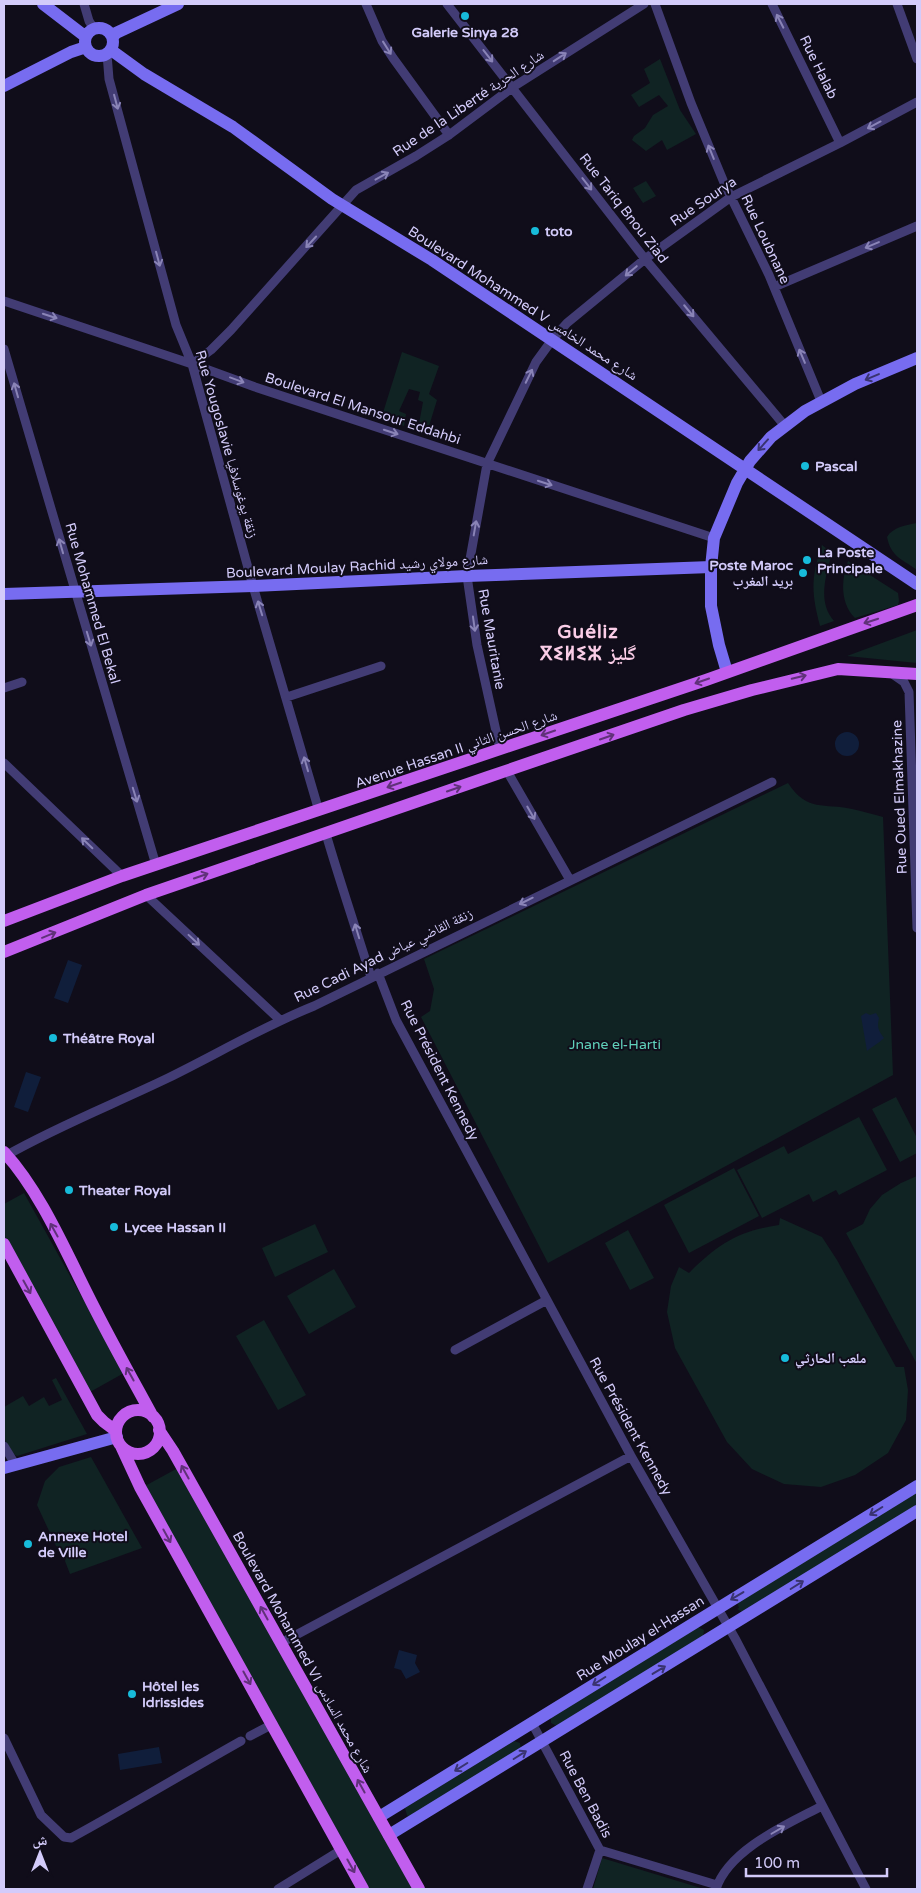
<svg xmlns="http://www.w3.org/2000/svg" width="921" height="1893" font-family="'Varela Round','Noto Naskh Arabic','Noto Sans Tifinagh',sans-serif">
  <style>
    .green { fill: #102323 }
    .water { fill: #101e3b }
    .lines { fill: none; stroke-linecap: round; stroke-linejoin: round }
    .street { stroke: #423c74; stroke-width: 9 }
    .secondary { stroke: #776cf0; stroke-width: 12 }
    .primary { stroke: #c15eee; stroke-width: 12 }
    .oneway { stroke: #8a84b7 }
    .oneway2 { stroke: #393370 }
    .oneway3 { stroke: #603179 }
    .poi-dot { fill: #17bbda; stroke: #100d1a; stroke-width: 2 }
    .labels { text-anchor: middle; stroke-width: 4; stroke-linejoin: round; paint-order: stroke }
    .poi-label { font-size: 14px; font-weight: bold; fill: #d3cbfa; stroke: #100d1a; text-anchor: start }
    .street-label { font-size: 14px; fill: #d3cbfa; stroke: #100d1a }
    .park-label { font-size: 14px; fill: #60d0bb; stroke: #100d1a }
    .district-label { font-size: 19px; font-weight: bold; letter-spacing: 1px; fill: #facde7; stroke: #100d1a }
  </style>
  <rect width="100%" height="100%" fill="#100d1a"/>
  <path class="green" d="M660 59 680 110 696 134 667 150 662 140 646 151 632 140 634 136 645 128 653 115 668 106 659 95 639 107 631 95 650 83 644 69Z
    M646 181 656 196 643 203 633 188Z
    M402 352 439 366 429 394 437 400 426 436 418 429 423 402 418 400 420 392 409 389 399 411 406 414 404 426 381 419Z
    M917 523V570C902 559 891 557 887 537 893 527 906 525 917 523Z
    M822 545 832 553C826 575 817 602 834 621L820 626C811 592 811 577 822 545Z
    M848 561 898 593 899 601 898 605 855 618C840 603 841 580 848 561Z
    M917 630V663L847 656Z
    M788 783C807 812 824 803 852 809 862 811 872 814 883 817L893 1075 548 1263 421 1017 430 1011 434 989 424 959Z
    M896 1097 917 1138V1153L900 1162 872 1109Z
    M859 1117 887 1170 839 1195 836 1190 813 1202 809 1194 762 1218 737 1170 784 1146 788 1154Z
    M734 1168 759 1216 689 1253 664 1205Z
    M917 1176V1364L846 1233 863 1224 870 1209 882 1195 901 1183Z
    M24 1193 124 1373 90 1392 4 1236V1204Z
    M780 1218 822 1237 837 1260 896 1367H904L908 1390 906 1420 888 1453 855 1475 821 1487 784 1484 752 1469 727 1442 675 1348 667 1312 671 1286 679 1267 689 1273C718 1244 738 1231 779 1225Z
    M315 1224 328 1252 275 1277 262 1248Z
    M628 1230 654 1278 630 1290 605 1243Z
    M334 1269 356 1307 309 1334 287 1296Z
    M264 1320 306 1395 278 1410 236 1336Z
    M56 1378 87 1434 17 1456C0 1447 4 1423 4 1407L23 1396 29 1406 44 1397 49 1406 62 1400 52 1380Z
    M91 1457 142 1548 70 1574 65 1561 68 1552 56 1546 37 1505 45 1481 59 1467Z
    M178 1468 413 1889H368L143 1487Z
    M917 1491V1506L744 1613 737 1609 739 1608 737 1602Z
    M698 1627 704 1630 703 1637 557 1726 551 1723V1716Z
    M514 1741 520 1743 521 1750 409 1817 407 1815 405 1808Z
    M602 1858 704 1889H593Z"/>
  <path class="water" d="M835 744a12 12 0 1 1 24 0a12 12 0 1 1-24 0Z
    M68 960 82 965 68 1003 54 998Z
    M866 1013 870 1015 876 1013 879 1018C877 1027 878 1030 884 1038 879 1043 873 1046 867 1051L861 1016Z
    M26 1072 41 1077 28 1112 14 1107Z
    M399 1650 417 1655 415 1663 420 1672 406 1679 401 1670 394 1668Z
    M159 1747 162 1763 120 1770 118 1754Z"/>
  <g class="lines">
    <path class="street" d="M84 4 89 21 94 29
      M366 4 382 41 393 58 449 135
      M447 4 645 259 785 426
      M655 4 691 103 725 185 769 275 821 401
      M772 4 840 143
      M897 4 917 59
      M107 54 109 79 176 325 192 364 253 586 319 811
      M774 287 917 226
      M4 301 192 364 255 387 714 538
      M4 349 156 865
      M192 364 211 350 231 330 356 190 416 156 449 135 513 87 644 4
      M891 673 904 682 909 692 917 928
      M4 688 22 682
      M287 697 381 666
      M500 749 477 645 467 576 487 464 536 362 552 340 567 323 645 259 731 197 840 143 917 102
      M4 763 122 876
      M507 771 570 880
      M326 834C340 882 356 929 371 977
      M146 895 280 1020
      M378 973 396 1020 631 1456 736 1640 866 1889
      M7 1155C58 1126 114 1104 168 1078 217 1054 264 1026 314 1006L772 782
      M455 1350 547 1300
      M4 1446 15 1464
      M281 1643 631 1456
      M532 1723 600 1850 717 1885
      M250 1736 273 1724
      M4 1738 41 1815 64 1837 71 1838C128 1807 184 1773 241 1741
      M278 1889 341 1850
      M587 1889 600 1850
      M716 1889C729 1849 788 1824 822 1806"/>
    <path class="secondary" d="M43 4 86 37
      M85 42a14 14 0 1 1 28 0a14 14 0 1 1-28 0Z
      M113 37 116 33 178 4
      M111 50 144 74 233 127 332 199 432 260 917 584
      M4 86 71 52 86 47
      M4 594 253 586 467 576 711 567
      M727 672 719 645 711 606V567L714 538 737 483 750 461 771 437 805 411 855 384 917 358
      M4 1468 117 1437
      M379 1817 917 1486
      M389 1835 917 1511"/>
    <path class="primary" d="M4 921 122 876 706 680 917 605
      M4 952 146 895 488 777 684 710 752 690 838 669 917 674
      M4 1152C43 1194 70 1262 97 1313 115 1348 134 1382 153 1417
      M4 1244 97 1415 104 1422 116 1431
      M116 1432a22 22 0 1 1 44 0a22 22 0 1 1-44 0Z
      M159 1430 173 1451 419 1889
      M121 1446 140 1487 363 1889"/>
  </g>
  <defs><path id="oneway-shaft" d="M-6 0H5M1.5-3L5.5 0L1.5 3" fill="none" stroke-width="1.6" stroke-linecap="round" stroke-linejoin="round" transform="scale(1.25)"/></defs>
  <g class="oneway">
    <use href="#oneway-shaft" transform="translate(780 21) rotate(-117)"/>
    <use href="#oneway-shaft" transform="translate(387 48) rotate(58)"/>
    <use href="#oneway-shaft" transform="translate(488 56) rotate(52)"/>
    <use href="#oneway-shaft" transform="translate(560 57) rotate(-33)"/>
    <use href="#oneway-shaft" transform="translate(116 102) rotate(75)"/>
    <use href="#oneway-shaft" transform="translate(874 125) rotate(152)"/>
    <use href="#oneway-shaft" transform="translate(711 152) rotate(-112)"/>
    <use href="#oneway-shaft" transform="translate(382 176) rotate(-29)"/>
    <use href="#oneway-shaft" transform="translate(587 184) rotate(52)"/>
    <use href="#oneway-shaft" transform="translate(311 242) rotate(133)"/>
    <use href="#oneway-shaft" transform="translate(872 245) rotate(157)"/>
    <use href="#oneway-shaft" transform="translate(158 259) rotate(75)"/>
    <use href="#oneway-shaft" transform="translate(631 271) rotate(140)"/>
    <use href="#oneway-shaft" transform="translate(689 311) rotate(50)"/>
    <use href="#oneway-shaft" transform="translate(50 316) rotate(18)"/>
    <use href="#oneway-shaft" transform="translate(802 356) rotate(-113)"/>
    <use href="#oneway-shaft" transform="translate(529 376) rotate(-64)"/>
    <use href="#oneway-shaft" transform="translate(237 380) rotate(20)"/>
    <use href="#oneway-shaft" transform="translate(16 390) rotate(-106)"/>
    <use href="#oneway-shaft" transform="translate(391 432) rotate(18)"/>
    <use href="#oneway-shaft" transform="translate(545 483) rotate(18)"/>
    <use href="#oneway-shaft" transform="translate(475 528) rotate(-80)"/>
    <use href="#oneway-shaft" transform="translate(61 546) rotate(-106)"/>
    <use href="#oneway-shaft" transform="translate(260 608) rotate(-107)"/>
    <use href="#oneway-shaft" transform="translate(474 624) rotate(82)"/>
    <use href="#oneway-shaft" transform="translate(89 639) rotate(73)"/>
    <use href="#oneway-shaft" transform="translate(306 764) rotate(-106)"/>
    <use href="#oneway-shaft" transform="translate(135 795) rotate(73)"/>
    <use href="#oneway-shaft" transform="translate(531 813) rotate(60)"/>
    <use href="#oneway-shaft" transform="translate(87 843) rotate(-136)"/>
    <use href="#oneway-shaft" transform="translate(526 901) rotate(154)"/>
    <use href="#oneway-shaft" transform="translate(357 931) rotate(-107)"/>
    <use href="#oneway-shaft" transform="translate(194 940) rotate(43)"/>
    <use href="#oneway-shaft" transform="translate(778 1830) rotate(-30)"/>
  </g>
  <g class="oneway2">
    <use href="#oneway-shaft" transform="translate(872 377) rotate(157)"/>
    <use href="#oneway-shaft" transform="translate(763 445) rotate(132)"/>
    <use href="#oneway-shaft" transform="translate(876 1511) rotate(148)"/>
    <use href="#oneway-shaft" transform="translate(797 1585) rotate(-32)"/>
    <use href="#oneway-shaft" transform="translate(737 1596) rotate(149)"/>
    <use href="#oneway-shaft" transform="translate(659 1670) rotate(-31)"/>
    <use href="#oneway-shaft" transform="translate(599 1681) rotate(148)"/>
    <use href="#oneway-shaft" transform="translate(520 1755) rotate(-32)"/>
    <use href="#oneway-shaft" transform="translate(461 1767) rotate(148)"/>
  </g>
  <g class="oneway3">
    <use href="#oneway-shaft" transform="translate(871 621) rotate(162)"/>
    <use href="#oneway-shaft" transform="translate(799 677) rotate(-14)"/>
    <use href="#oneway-shaft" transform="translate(702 681) rotate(161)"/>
    <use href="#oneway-shaft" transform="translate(548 733) rotate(161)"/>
    <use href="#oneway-shaft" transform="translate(607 737) rotate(-19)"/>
    <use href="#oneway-shaft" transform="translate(394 785) rotate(161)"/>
    <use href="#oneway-shaft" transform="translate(454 789) rotate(-19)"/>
    <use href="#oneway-shaft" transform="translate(201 876) rotate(-19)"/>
    <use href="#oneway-shaft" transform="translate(49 935) rotate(-22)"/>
    <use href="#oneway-shaft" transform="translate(54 1230) rotate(-119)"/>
    <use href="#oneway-shaft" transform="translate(27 1287) rotate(61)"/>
    <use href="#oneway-shaft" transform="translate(130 1374) rotate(-119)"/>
    <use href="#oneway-shaft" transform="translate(185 1472) rotate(-119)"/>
    <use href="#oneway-shaft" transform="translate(167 1536) rotate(61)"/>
    <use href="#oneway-shaft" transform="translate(264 1613) rotate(-119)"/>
    <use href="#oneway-shaft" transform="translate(247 1678) rotate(61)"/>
    <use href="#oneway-shaft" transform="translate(361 1786) rotate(-119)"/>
    <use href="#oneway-shaft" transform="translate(351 1866) rotate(61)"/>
  </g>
  <g class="poi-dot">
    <circle cx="465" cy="16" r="5"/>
    <circle cx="535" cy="231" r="5"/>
    <circle cx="805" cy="466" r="5"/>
    <circle cx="807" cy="560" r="5"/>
    <circle cx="803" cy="573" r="5"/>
    <circle cx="53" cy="1038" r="5"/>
    <circle cx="69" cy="1190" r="5"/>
    <circle cx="114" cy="1227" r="5"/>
    <circle cx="785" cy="1358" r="5"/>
    <circle cx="28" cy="1544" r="5"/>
    <circle cx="132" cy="1694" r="5"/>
  </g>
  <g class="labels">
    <g class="poi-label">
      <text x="465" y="37" text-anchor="middle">Galerie Sinya 28</text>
      <text x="545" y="236">toto</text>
      <text x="815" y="471">Pascal</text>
      <text x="817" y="557">La Poste<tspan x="817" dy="16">Principale</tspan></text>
      <text x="793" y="570" text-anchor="end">Poste Maroc<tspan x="793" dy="16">بريد المغرب</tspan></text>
      <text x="63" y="1043">Théâtre Royal</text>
      <text x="79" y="1195">Theater Royal</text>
      <text x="124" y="1232">Lycee Hassan II</text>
      <text x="795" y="1363">ملعب الحارثي</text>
      <text x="38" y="1541">Annexe Hotel<tspan x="38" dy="16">de Ville</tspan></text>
      <text x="142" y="1691">Hôtel les<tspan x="142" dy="16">Idrissides</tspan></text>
    </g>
    <g class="street-label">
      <text transform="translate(819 67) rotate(64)" y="5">Rue Halab</text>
      <text transform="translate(468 103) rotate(-34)" y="5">Rue de la Liberté شارع الحرية</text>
      <text transform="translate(703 201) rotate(-34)" y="5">Rue Sourya</text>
      <text transform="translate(624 208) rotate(52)" y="5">Rue Tariq Bnou Ziad</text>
      <text transform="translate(766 239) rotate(65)" y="5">Rue Loubnane</text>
      <text transform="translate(523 303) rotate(33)" y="5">Boulevard Mohammed V شارع محمد الخامس</text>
      <text transform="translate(363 408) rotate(18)" y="5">Boulevard El Mansour Eddahbi</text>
      <text transform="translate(227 444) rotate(74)" y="5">Rue Yougoslavie زنقة يوغوسلافيا</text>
      <text transform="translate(357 566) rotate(-3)" y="5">Boulevard Moulay Rachid شارع مولاي رشيد</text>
      <text transform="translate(93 603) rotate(74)" y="5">Rue Mohammed El Bekal</text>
      <text transform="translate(492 639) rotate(80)" y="5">Rue Mauritanie</text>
      <text transform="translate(456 749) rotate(-19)" y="5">Avenue Hassan II شارع الحسن الثاني</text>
      <text transform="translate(899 797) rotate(-92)" y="5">Rue Oued Elmakhazine</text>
      <text transform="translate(383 955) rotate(-26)" y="5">Rue Cadi Ayad زنقة القاضي عياض</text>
      <text transform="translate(440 1070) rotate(63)" y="5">Rue Président Kennedy</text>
      <text transform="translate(631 1426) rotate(61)" y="5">Rue Président Kennedy</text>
      <text transform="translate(640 1638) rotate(-32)" y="5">Rue Moulay el-Hassan</text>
      <text transform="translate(303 1652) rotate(61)" y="5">Boulevard Mohammed VI شارع محمد السادس</text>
      <text transform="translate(586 1794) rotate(62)" y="5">Rue Ben Badis</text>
    </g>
    <g class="park-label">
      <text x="615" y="1049">Jnane el-Harti</text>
    </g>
    <g class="district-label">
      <text x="588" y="638">Guéliz<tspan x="588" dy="22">ⴳⵉⵍⵉⵣ گليز</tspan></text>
    </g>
  </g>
  <rect width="921" height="1893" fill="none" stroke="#d3cbfa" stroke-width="10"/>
  <g transform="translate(40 1853)" stroke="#100d1a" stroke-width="4" paint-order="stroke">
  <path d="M0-4L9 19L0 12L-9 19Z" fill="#d3cbfa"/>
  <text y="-8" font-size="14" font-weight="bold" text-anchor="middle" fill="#d3cbfa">ش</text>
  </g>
  <path d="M746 1868v8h141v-8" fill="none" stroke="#d3cbfa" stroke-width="2.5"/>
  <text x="754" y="1868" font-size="15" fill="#d3cbfa" stroke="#100d1a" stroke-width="4" paint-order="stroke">100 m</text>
</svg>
